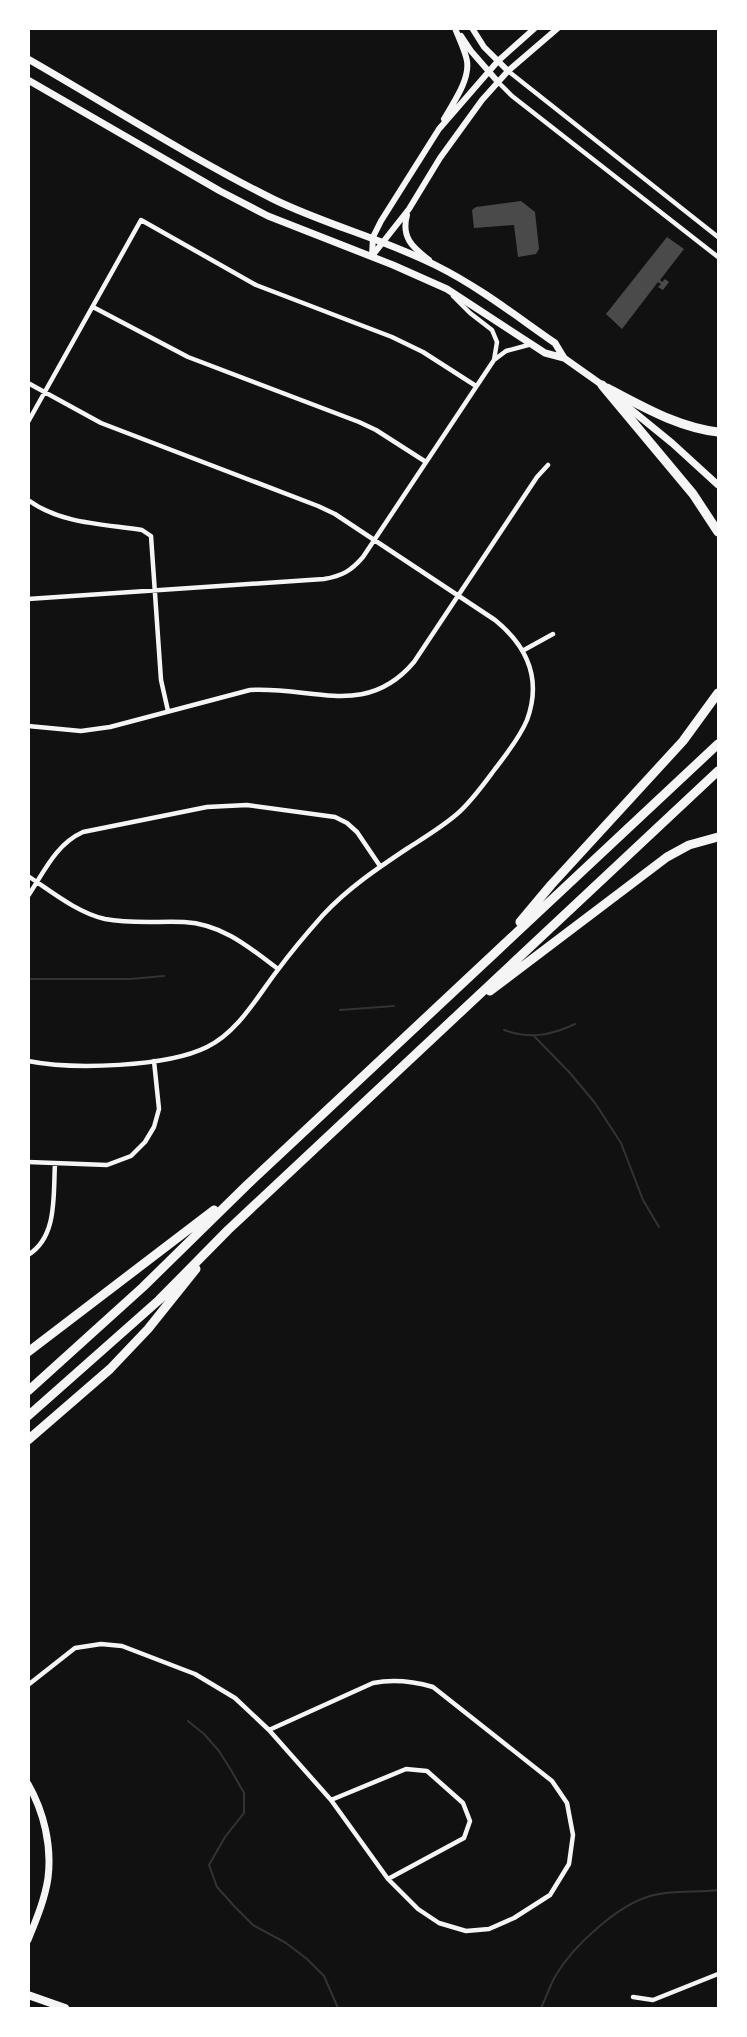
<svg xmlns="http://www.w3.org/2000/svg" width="747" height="2037" font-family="'Noto Sans',sans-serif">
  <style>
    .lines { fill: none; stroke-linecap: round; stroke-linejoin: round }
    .stream { stroke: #333; stroke-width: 2 }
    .building { fill: #4a4a4a }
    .minor { stroke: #f5f5f5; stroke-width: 4.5 }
    .tertiary { stroke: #f5f5f5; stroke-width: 6 }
    .secondary { stroke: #f5f5f5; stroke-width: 7 }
    .primary { stroke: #f5f5f5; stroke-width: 8 }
    .motorway { stroke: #f5f5f5; stroke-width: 9 }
  </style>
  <rect width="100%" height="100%" fill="#111"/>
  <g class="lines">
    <path class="stream" d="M28 979H130L164 976
      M340 1010 394 1006
      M504 1030C529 1039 550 1036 575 1024
      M534 1036 570 1073 595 1103 621 1143 643 1200 659 1227
      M188 1721 204 1734 219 1751 231 1770 244 1793V1813L225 1837 209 1865 217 1887 235 1907 253 1925 286 1943 307 1959 324 1976 338 2008
      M541 2008C546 1998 550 1985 556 1975 573 1946 618 1905 650 1896 673 1889 695 1893 718 1890"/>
  </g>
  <path class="building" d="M521 201 535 212 539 249 536 254 518 257 514 225 474 228 472 210 476 207Z
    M667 237 684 249 660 280 662 282 665 279 669 282 663 290 658 287 661 284 658 282 622 329 606 314Z"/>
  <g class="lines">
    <path class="minor" d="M508 71 718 237
      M498 82 512 96 718 257
      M453 296 470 313 492 330 497 342 494 360
      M93 307 188 357 359 422 376 430 426 462
      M28 383 101 423 318 506 335 514 495 620C527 646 542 679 527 720 520 737 506 755 495 769 483 785 471 802 457 814 442 827 425 837 408 848 378 868 348 888 323 915 307 933 291 952 277 971 257 997 238 1032 207 1047 167 1067 73 1070 28 1061
      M28 422 141 220 256 285 392 337 423 352 476 386
      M28 500C61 524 103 524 142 530L151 536 161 680 168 711
      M28 599 324 579C342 576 351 571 363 557L494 360 506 351 532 344
      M524 650 553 634
      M28 726 81 731 110 727 250 690C313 686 366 719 414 662L537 477 548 465
      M28 876C52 892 78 913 105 919 131 924 158 921 184 922 222 924 249 947 278 969
      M28 896C44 872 56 844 83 832L207 807 247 805 335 817 347 823 357 832 380 866
      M28 1162 107 1165 131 1156 145 1142 154 1127 159 1109 154 1061
      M28 1255C58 1237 53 1194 55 1164
      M28 1685 75 1648 101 1644 122 1646 195 1674 235 1698 269 1730 331 1800 388 1879 418 1909 439 1923 466 1931 489 1929 514 1918 550 1895 569 1864 573 1835 567 1803 552 1781 433 1687C412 1681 394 1679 373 1683L269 1730
      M331 1800 406 1769 427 1771 463 1803 470 1821 464 1838 388 1879
      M633 1997 653 2000 718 1974"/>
    <path class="tertiary" d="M472 28 484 47 508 71
      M461 36 471 51 498 82
      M444 119C453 103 470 80 467 61 465 50 459 39 455 28
      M407 215C401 237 412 247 429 260
      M372 256 409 209 440 158 482 100 508 71 558 28
      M372 256 373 237 381 221 439 129 498 61 535 28"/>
    <path class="secondary" d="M28 59C110 106 189 157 273 199 326 225 384 239 437 266 479 287 516 316 555 343L564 358 605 387
      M28 80 220 191 268 216 393 265 447 289 545 353 564 358
      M618 399 672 443 718 485
      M28 1784C44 1812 52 1846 48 1878 45 1899 36 1920 28 1940"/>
    <path class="primary" d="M28 1995 65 2008"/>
    <path class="motorway" d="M602 385 693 494 718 532
      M607 388C644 407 677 427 718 432
      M520 922 551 885 683 741 718 693
      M490 991 667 857 689 845 718 837
      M28 1352 214 1210
      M28 1391 143 1287 247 1185 718 744
      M28 1416 159 1300 228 1230 718 771
      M28 1440 110 1369 148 1329 196 1269"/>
  </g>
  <rect width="747" height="2037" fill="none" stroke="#ffffff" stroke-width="60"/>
</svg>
